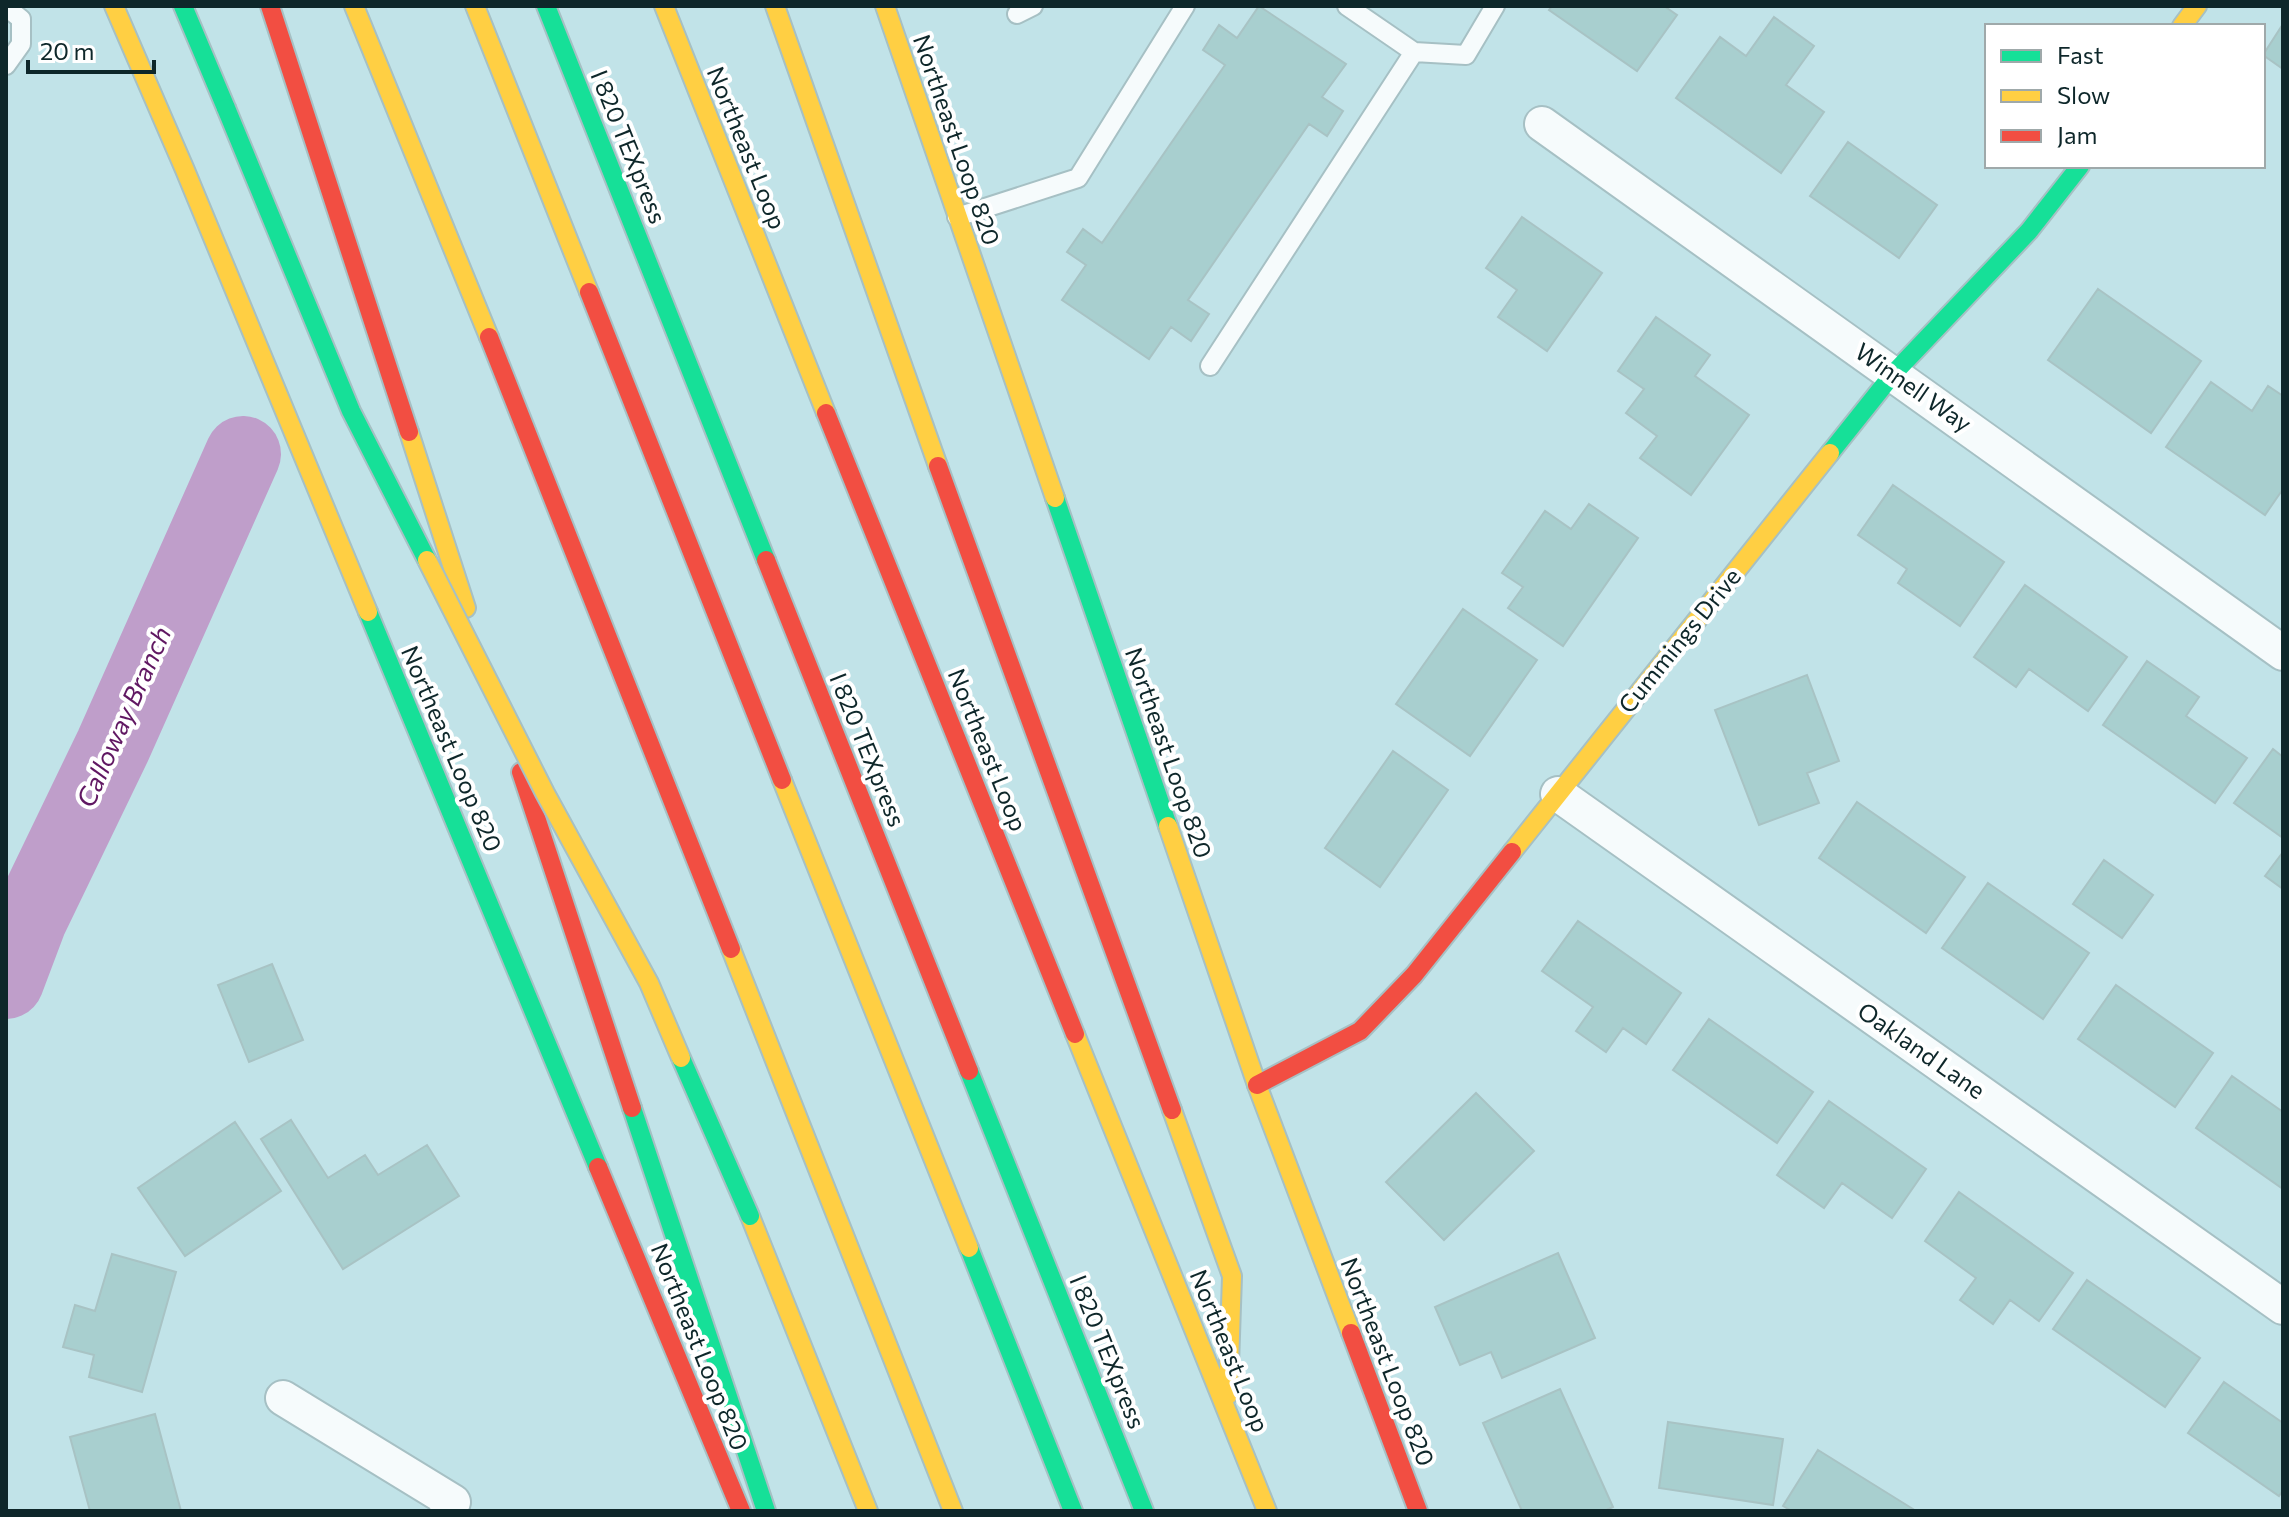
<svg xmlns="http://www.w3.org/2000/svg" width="2289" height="1517" font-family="Commissioner,sans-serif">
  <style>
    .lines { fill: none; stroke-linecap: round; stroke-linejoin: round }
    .river { stroke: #bf9eca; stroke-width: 76 }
    .building { fill: #a8cfcf; stroke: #a8c3c4; stroke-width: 2 }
    .lane-casing { stroke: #a6c0c4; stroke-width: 22 }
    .street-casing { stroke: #a6c0c4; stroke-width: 38 }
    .fast-casing { stroke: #a6c0c4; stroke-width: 22 }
    .slow-casing { stroke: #a6c0c4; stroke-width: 22 }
    .jam-casing { stroke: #a6c0c4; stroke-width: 22 }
    .lane { stroke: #f6fbfc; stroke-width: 18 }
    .street { stroke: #f6fbfc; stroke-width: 34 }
    .fast { stroke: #16e098; stroke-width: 18 }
    .slow { stroke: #ffcf43; stroke-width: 18 }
    .jam { stroke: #f24e42; stroke-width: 18 }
    .fast-bridge-casing { stroke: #a6c0c4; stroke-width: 22; stroke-linecap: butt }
    .slow-bridge-casing { stroke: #a6c0c4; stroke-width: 22; stroke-linecap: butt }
    .fast-bridge { stroke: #16e098; stroke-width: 18 }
    .slow-bridge { stroke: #ffcf43; stroke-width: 18 }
    .labels { text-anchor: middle; stroke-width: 8; stroke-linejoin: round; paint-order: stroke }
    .street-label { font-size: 24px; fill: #0e272a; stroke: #fff }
    .water-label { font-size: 26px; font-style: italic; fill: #601762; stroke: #fff }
  </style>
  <rect width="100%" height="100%" fill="#c1e3e8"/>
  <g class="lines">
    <path class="river" d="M6 981 29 920 113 746 243 454"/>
  </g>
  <path class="building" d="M1259 6 1346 64 1322 97 1343 111 1327 136 1309 124 1188 300 1209 314 1191 341 1171 327 1149 359 1062 300 1086 265 1067 252 1083 229 1102 243 1225 65 1203 50 1219 25 1237 38Z
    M1552 6H1664L1677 15 1637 71 1549 10Z
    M1774 17 1814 46 1786 85 1824 112 1781 173 1676 98 1720 37 1746 56Z
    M2283 24V69L2263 55Z
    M1848 142 1937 205 1899 258 1810 196Z
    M1522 217 1602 273 1547 351 1498 317 1517 290 1486 268Z
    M2098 289 2201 361 2151 433 2048 360Z
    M1656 317 1710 355 1695 376 1749 415 1691 495 1640 458 1657 436 1626 413 1644 389 1618 371Z
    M2211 382 2252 411 2268 386 2283 396V489L2265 515 2166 447Z
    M1893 485 2004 562 1960 626 1898 583 1907 569 1858 535Z
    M1589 504 1638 538 1563 646 1508 608 1523 587 1502 573 1545 511 1571 529Z
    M2025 585 2127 657 2088 711 2029 669 2016 687 1974 657Z
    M1463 609 1537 660 1470 756 1396 704Z
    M2147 661 2199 697 2186 716 2247 758 2215 803 2103 725Z
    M1807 675 1839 761 1807 773 1819 803 1759 825 1715 710Z
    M2273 749 2283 757V838L2234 803Z
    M1393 751 1448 790 1380 887 1325 848Z
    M1857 802 1965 877 1926 933 1819 858Z
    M2283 852V889L2265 876Z
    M2104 860 2153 895 2122 938 2073 904Z
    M1988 883 2089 953 2043 1019 1942 948Z
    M1578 921 1681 993 1646 1044 1623 1028 1606 1052 1576 1031 1593 1007 1542 971Z
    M272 964 303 1040 249 1062 218 985Z
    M2116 985 2213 1053 2175 1107 2078 1039Z
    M1709 1019 1813 1092 1777 1143 1673 1070Z
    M2232 1076 2283 1112V1189L2196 1128Z
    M1476 1093 1534 1151 1444 1240 1386 1182Z
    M1829 1101 1926 1169 1892 1218 1842 1183 1824 1208 1777 1175Z
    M291 1120 328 1178 365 1155 378 1175 427 1145 459 1196 343 1269 261 1139Z
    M235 1122 281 1191 185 1256 138 1188Z
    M1959 1192 2073 1273 2039 1321 2010 1300 1993 1324 1960 1300 1976 1278 1925 1241Z
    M1558 1253 1595 1338 1502 1378 1491 1352 1460 1365 1435 1307Z
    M112 1254 176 1272 142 1392 89 1377 94 1355 63 1347 75 1305 95 1311Z
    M2087 1280 2200 1358 2165 1407 2053 1329Z
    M2224 1382 2283 1423V1490L2279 1496 2188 1433Z
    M1560 1389 1613 1507 1604 1511H1522L1483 1423Z
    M155 1414 181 1511H90L70 1437Z
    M1668 1422 1783 1439 1773 1505 1659 1488Z
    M1818 1450 1913 1509 1912 1511H1792L1783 1506Z"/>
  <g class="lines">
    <g class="lane-casing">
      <path id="lane" d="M6 7 21 19V44L6 65
        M1017 14 1033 6
        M1414 52 1466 55 1495 6
        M957 217 1078 178 1185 6
        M1210 366 1414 52 1347 6"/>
    </g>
    <g class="street-casing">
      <path id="street" d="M1542 124 2283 653
        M1558 794 2283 1307
        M283 1398 453 1502 447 1511"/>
    </g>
    <g class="fast-casing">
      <path id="fast" d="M183 6 226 108
        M546 6 766 560
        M1830 453 1893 374 2029 231 2080 166
        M1055 498 1168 826
        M368 612 598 1167
        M969 1071 1144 1511
        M632 1108 766 1511
        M969 1248 1073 1511"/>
    </g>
    <g class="slow-casing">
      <path id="slow" d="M114 6 185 170 368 612
        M354 6 489 337
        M475 6 589 292
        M664 6 826 413
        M775 6 938 466
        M885 6 1055 498
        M2182 26 2197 6
        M409 432 466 608
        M782 780 969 1248
        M1168 826 1257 1085 1351 1333
        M1512 852 1830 453
        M731 949 953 1511
        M1075 1034 1267 1511
        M1172 1110 1232 1276 1228 1395
        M750 1216 868 1511"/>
    </g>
    <g class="jam-casing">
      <path id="jam" d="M270 6 409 432
        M589 292 782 780
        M489 337 731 949
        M826 413 1075 1034
        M938 466 1172 1110
        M766 560 969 1071
        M521 772 632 1108
        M1257 1085 1360 1031 1414 975 1512 852
        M598 1167 741 1511
        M1351 1333 1418 1511"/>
    </g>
    <use href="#lane" class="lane"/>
    <use href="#street" class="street"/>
    <use href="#fast" class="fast"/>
    <use href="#slow" class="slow"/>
    <use href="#jam" class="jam"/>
    <g class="fast-bridge-casing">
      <path id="fast-bridge" d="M226 108 351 411 427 560
        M681 1058 750 1216"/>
    </g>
    <g class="slow-bridge-casing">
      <path id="slow-bridge" d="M427 560 545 793 649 983 681 1058"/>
    </g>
    <use href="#fast-bridge" class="fast-bridge"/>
    <use href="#slow-bridge" class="slow-bridge"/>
  </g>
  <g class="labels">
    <g class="street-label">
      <text transform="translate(956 140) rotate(71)" y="8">Northeast Loop 820</text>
      <text transform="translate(628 147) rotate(68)" y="8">I 820 TEXpress</text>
      <text transform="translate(746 148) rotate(68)" y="8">Northeast Loop</text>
      <text transform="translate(1913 388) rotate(35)" y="8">Winnell Way</text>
      <text transform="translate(1680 641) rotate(-51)" y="8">Cummings Drive</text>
      <text transform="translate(451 749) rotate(67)" y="8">Northeast Loop 820</text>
      <text transform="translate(867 750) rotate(68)" y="8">I 820 TEXpress</text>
      <text transform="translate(987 750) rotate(68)" y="8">Northeast Loop</text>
      <text transform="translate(1168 753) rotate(71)" y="8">Northeast Loop 820</text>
      <text transform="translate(1921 1051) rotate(35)" y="8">Oakland Lane</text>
      <text transform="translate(699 1347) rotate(68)" y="8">Northeast Loop 820</text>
      <text transform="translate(1229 1351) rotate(68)" y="8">Northeast Loop</text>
      <text transform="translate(1107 1352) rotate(68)" y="8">I 820 TEXpress</text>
      <text transform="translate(1387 1362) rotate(69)" y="8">Northeast Loop 820</text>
    </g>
    <g class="water-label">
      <text transform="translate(124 717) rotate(-66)" y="9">Calloway Branch</text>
    </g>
  </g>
  <rect width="2289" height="1517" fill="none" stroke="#0e272a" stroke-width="16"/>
  <rect x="1985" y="24" width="280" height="144" fill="#ffffff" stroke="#9fa9aa" stroke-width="2"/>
  <rect x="2001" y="50" width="40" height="12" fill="#16e098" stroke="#9fa9aa" stroke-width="2"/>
  <text x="2057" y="64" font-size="24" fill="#0e272a">Fast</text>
  <rect x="2001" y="90" width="40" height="12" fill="#ffcf43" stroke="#9fa9aa" stroke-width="2"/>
  <text x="2057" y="104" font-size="24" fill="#0e272a">Slow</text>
  <rect x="2001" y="130" width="40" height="12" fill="#f24e42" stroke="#9fa9aa" stroke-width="2"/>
  <text x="2057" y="144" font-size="24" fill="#0e272a">Jam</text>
  <path d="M28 60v12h126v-12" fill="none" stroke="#0e272a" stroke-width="4"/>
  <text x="40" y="60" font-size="24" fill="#0e272a" stroke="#ffffff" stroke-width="6" paint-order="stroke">20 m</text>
</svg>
